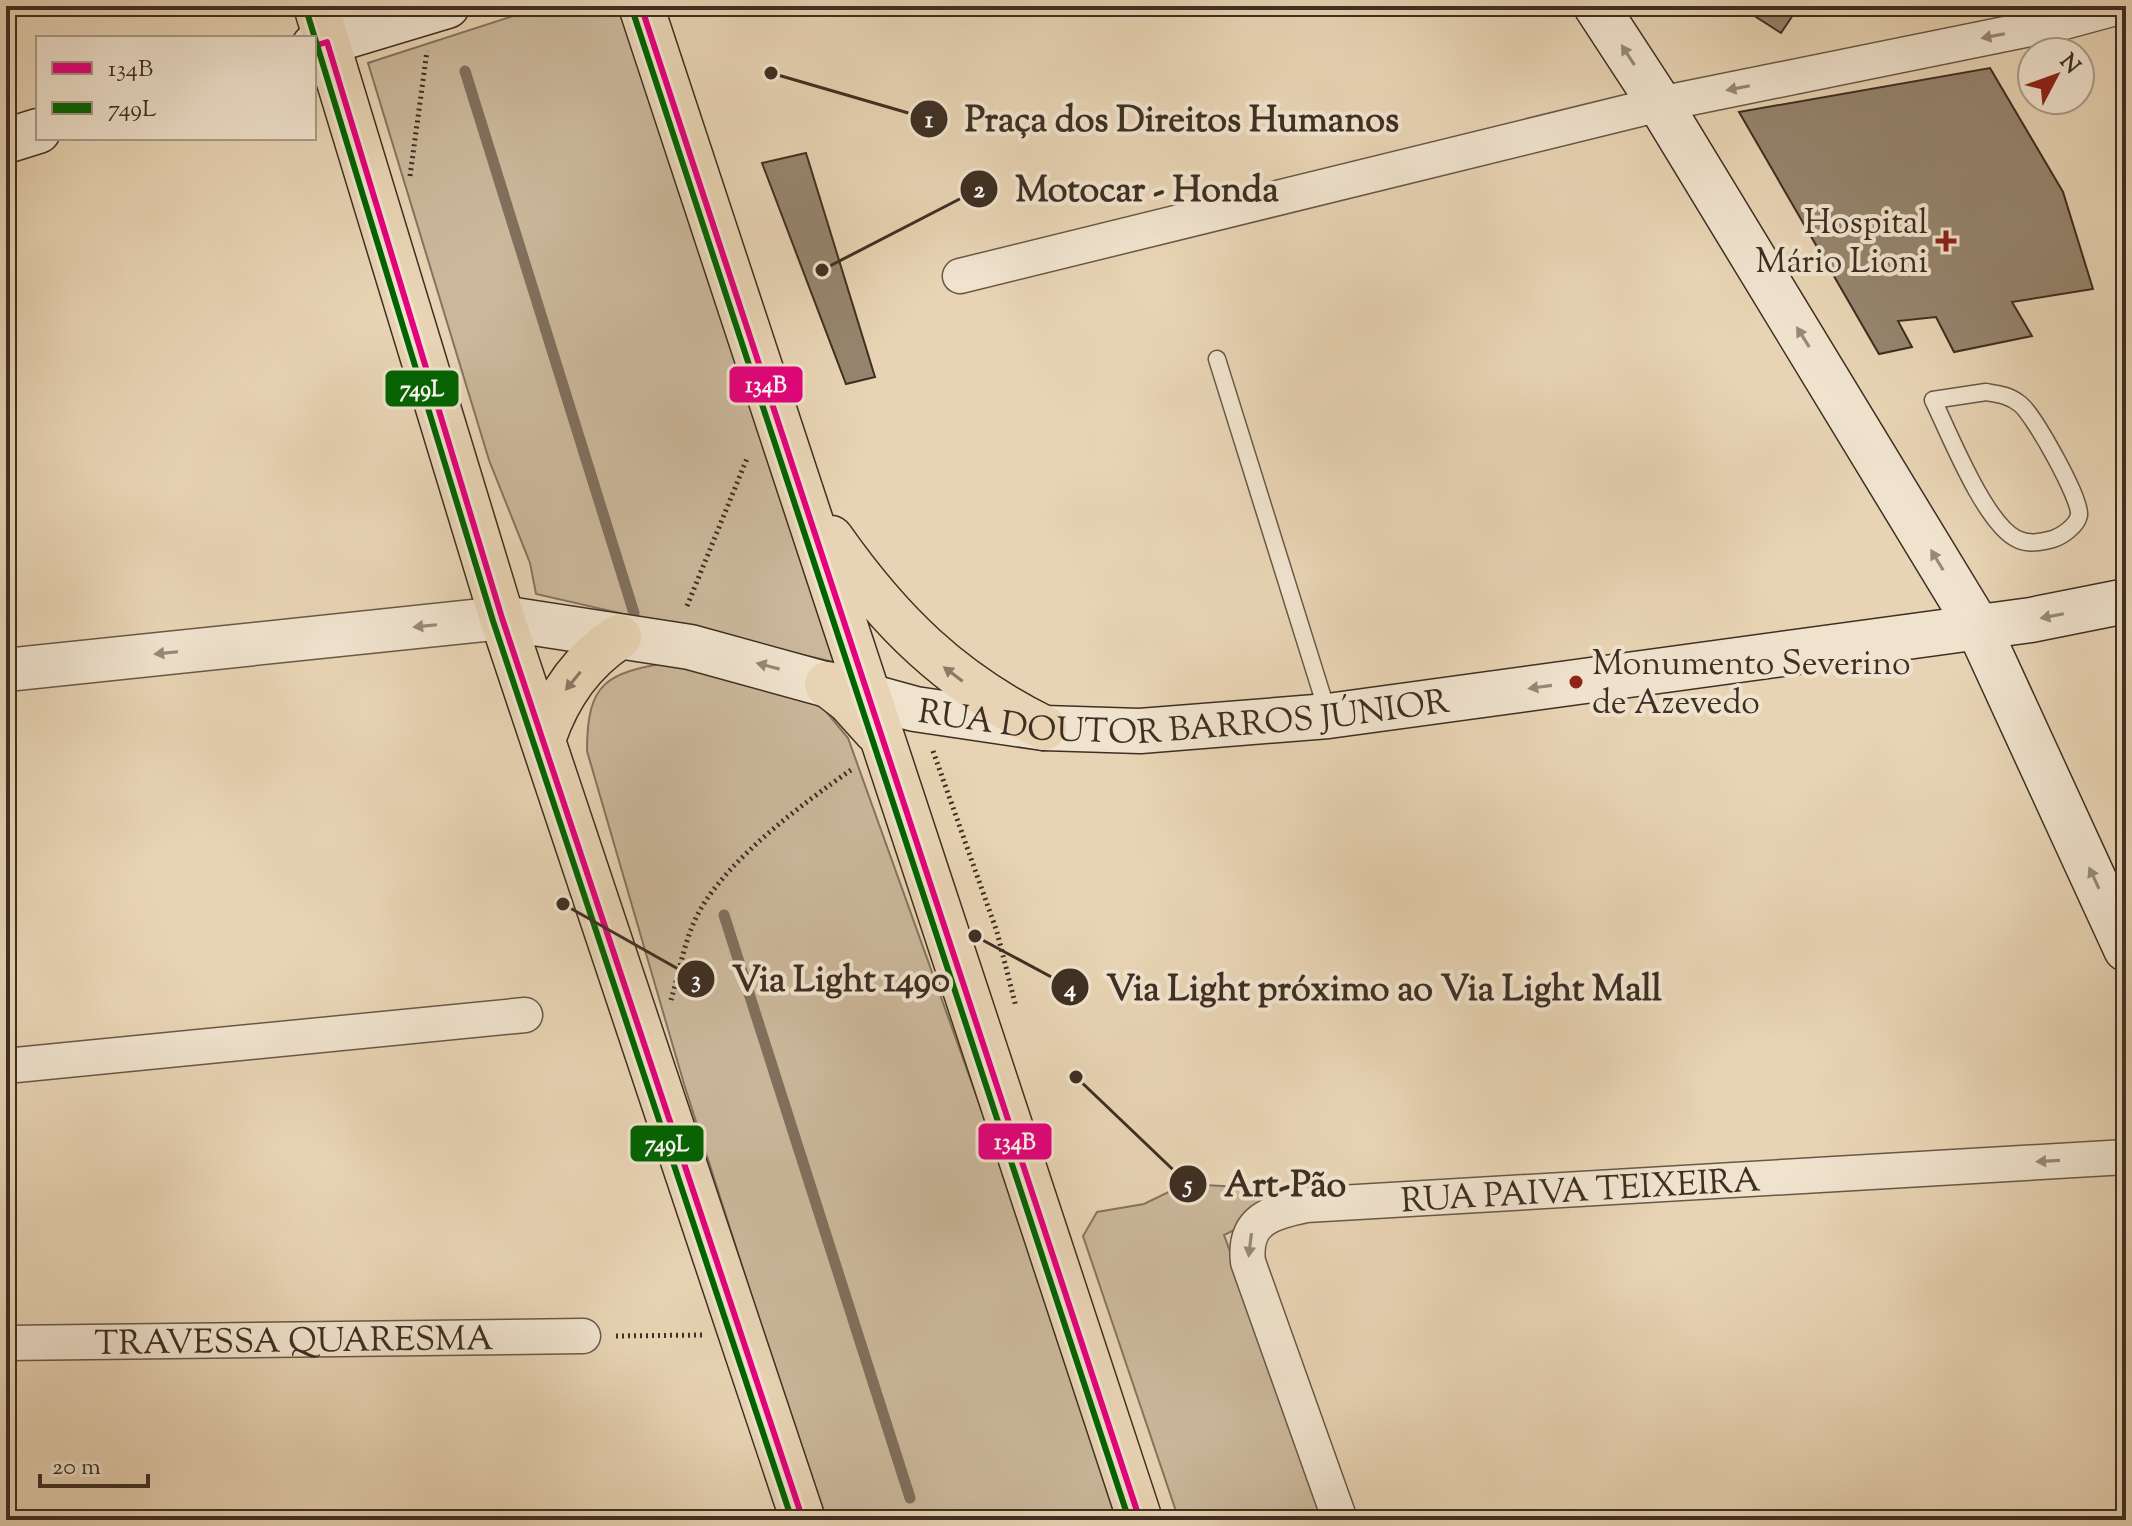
<svg xmlns="http://www.w3.org/2000/svg" width="2132" height="1526" font-family="'Sorts Mill Goudy',serif">
  <style>
    .green { fill: #cbb89b; stroke: #84745f; stroke-width: 2 }
    .lines { fill: none; stroke-linecap: round; stroke-linejoin: round }
    .stream { stroke: #81705d; stroke-width: 11 }
    .building { fill: #96856e; stroke: #3e2f23; stroke-width: 2 }
    .service-casing { stroke: #685847; stroke-width: 19 }
    .minor-casing { stroke: #685847; stroke-width: 37 }
    .tertiary-casing { stroke: #685847; stroke-width: 45 }
    .secondary-casing { stroke: #3e2f23; stroke-width: 47 }
    .primary-casing { stroke: #3e2f23; stroke-width: 47 }
    .path { stroke: #3e2f23; stroke-width: 5; stroke-dasharray: 2 4; stroke-linecap: butt }
    .service { stroke: #f0e3ce; stroke-width: 16 }
    .minor { stroke: #f0e3ce; stroke-width: 34 }
    .tertiary { stroke: #f0e3ce; stroke-width: 42 }
    .secondary { stroke: #f0e3ce; stroke-width: 44 }
    .primary { stroke: #e8d4b4; stroke-width: 44 }
    .bus-1-casing { stroke: #f0e3ce; stroke-width: 12 }
    .bus-2-casing { stroke: #f0e3ce; stroke-width: 12 }
    .bus-1 { stroke: #e5007d; stroke-width: 6 }
    .bus-2 { stroke: #006400; stroke-width: 6 }
    .oneway { fill: #978978 }
    .oneway2 { fill: #8a7964 }
    .poi-dot { fill: #8f2418; stroke: #f0e3ce; stroke-width: 3 }
    .labels { text-anchor: middle; stroke-width: 8; stroke-linejoin: round; paint-order: stroke }
    .poi-label { font-size: 34px; fill: #3e2f23; stroke: #f0e3ce; text-anchor: end }
    .street-label { font-size: 34px; fill: #3e2f23; stroke: #f0e3ce }
    .leader { fill: none; stroke: #3e2f23; stroke-width: 3 }
    .callout-dot { fill: #3e2f23; stroke: #f0e3ce; stroke-width: 3 }
    .mark-label { font-size: 24px; text-anchor: middle; font-weight: bold; fill: #fff }
    .callout-label { font-size: 36px; text-anchor: middle; font-weight: bold; fill: #3e2f23; stroke: #f0e3ce; stroke-width: 8; stroke-linejoin: round; paint-order: stroke }
    .line-badge { stroke: #f0e3ce; stroke-width: 3 }
    .badge-label { font-size: 22px; text-anchor: middle; font-weight: bold; fill: #fff }
  </style>
  <rect width="100%" height="100%" fill="#e8d4b4"/>
  <filter id="stains"><feTurbulence type="fractalNoise" baseFrequency=".0025" numOctaves="4"/><feColorMatrix values="0 0 0 0 .2 0 0 0 0 .09 0 0 0 0 .02 0 0 0 .5 -.17"/></filter>
  <radialGradient id="worn" r=".72"><stop offset=".6" stop-color="#630" stop-opacity="0"/><stop offset="1" stop-color="#630" stop-opacity=".3"/></radialGradient>
  <path class="green" d="M544 6H623L838 663 536 594 530 563 489 460 368 63Z
    M671 662 797 694 824 709 848 738 1106 1457 1122 1520H823L684 1084 587 751C587 681 607 673 671 662Z
    M1185 1184 1241 1187 1290 1203 1224 1235 1329 1520H1179L1083 1236 1097 1212 1144 1204Z"/>
  <g class="lines">
    <path class="stream" d="M465 71 634 613
      M724 915 910 1498"/>
  </g>
  <path class="building" d="M1739 6H1799L1781 33Z
    M1990 68 2063 192 2093 289 2012 302 2032 336 1954 352 1936 317 1898 321 1912 347 1879 354 1739 112Z
    M806 153 875 377 846 384 762 163Z"/>
  <g class="lines">
    <g class="service-casing">
      <path id="service" d="M1217 359 1328 714
        M1986 392C1998 394 2009 395 2020 404 2034 415 2081 499 2079 515 2077 526 2062 536 2053 539 2041 542 2029 545 2017 539 1985 524 1949 433 1933 400Z"/>
    </g>
    <g class="minor-casing">
      <g id="minor">
        <path d="M960 276 1660 104 2064 22 2123 6"/>
        <path d="M6 1066 525 1015"/>
        <path id="s1" d="M6 1343 583 1336"/>
        <path id="s2" d="M1340 1520 1248 1262C1243 1220 1271 1212 1306 1205L2126 1157"/>
      </g>
    </g>
    <g class="tertiary-casing">
      <path id="tertiary" d="M6 670 502 618"/>
    </g>
    <g class="secondary-casing">
      <g id="secondary">
        <path d="M1596 6 1660 104 1978 627 2126 949"/>
        <path d="M314 46 447 6"/>
        <path d="M6 141 38 131"/>
        <path id="s3" d="M502 618 690 647 915 709 1044 728 1140 731 1328 716 2031 620 2126 601"/>
      </g>
    </g>
    <g class="primary-casing">
      <path id="primary" d="M316 6 502 618 803 1520
        M641 6 1140 1520
        M831 538C890 622 951 682 1044 728
        M827 684 849 701 876 731
        M544 737C558 696 582 661 619 637"/>
    </g>
    <path class="path" d="M410 176 427 51
      M687 606 748 456
      M933 751 997 932 1016 1007
      M671 1000C679 973 685 937 699 912 728 859 802 804 851 770
      M616 1336 702 1335"/>
    <use href="#service" class="service"/>
    <use href="#minor" class="minor"/>
    <use href="#tertiary" class="tertiary"/>
    <use href="#secondary" class="secondary"/>
    <use href="#primary" class="primary"/>
    <g class="bus-1-casing">
      <path id="bus-1" d="M641 6 1140 1520
        M314 46 327 42 502 618 803 1520"/>
    </g>
    <g class="bus-2-casing">
      <path id="bus-2" d="M306 9 493 621 792 1520
        M632 9 1129 1520"/>
    </g>
    <use href="#bus-1" class="bus-1"/>
    <use href="#bus-2" class="bus-2"/>
  </g>
  <defs><path id="oneway-solid" d="M-6-.8H1V-3.2L6.5 0L1 3.2V.8H-6Z" transform="scale(2)"/></defs>
  <g class="oneway">
    <use href="#oneway-solid" transform="translate(1993 36) rotate(169)"/>
    <use href="#oneway-solid" transform="translate(1628 55) rotate(-123)"/>
    <use href="#oneway-solid" transform="translate(1738 88) rotate(169)"/>
    <use href="#oneway-solid" transform="translate(1803 337) rotate(-122)"/>
    <use href="#oneway-solid" transform="translate(1937 560) rotate(-121)"/>
    <use href="#oneway-solid" transform="translate(2052 616) rotate(169)"/>
    <use href="#oneway-solid" transform="translate(425 626) rotate(174)"/>
    <use href="#oneway-solid" transform="translate(166 653) rotate(174)"/>
    <use href="#oneway-solid" transform="translate(768 666) rotate(-165)"/>
    <use href="#oneway-solid" transform="translate(1540 687) rotate(172)"/>
    <use href="#oneway-solid" transform="translate(2094 878) rotate(-115)"/>
    <use href="#oneway-solid" transform="translate(2048 1161) rotate(177)"/>
    <use href="#oneway-solid" transform="translate(1250 1245) rotate(97)"/>
  </g>
  <g class="oneway2">
    <use href="#oneway-solid" transform="translate(953 674) rotate(-143)"/>
    <use href="#oneway-solid" transform="translate(573 681) rotate(129)"/>
  </g>
  <g class="poi-dot">
    <path d="M1942 229h8v8h8v8h-8v8h-8v-8h-8v-8h8z"/>
    <circle cx="1576" cy="682" r="8"/>
  </g>
  <g class="labels">
    <g class="poi-label">
      <text x="1928" y="233">Hospital<tspan x="1928" dy="39">Mário Lioni</tspan></text>
      <text x="1592" y="674" text-anchor="start">Monumento Severino<tspan x="1592" dy="39">de Azevedo</tspan></text>
    </g>
    <g class="street-label">
      <text dy="12" stroke="none"><textPath href="#s3" startOffset="694">RUA DOUTOR BARROS JÚNIOR</textPath></text>
      <text dy="12" stroke="none"><textPath href="#s2" startOffset="642">RUA PAIVA TEIXEIRA</textPath></text>
      <text dy="12" stroke="none"><textPath href="#s1" startOffset="288">TRAVESSA QUARESMA</textPath></text>
    </g>
  </g>
  <path class="leader" d="M771 73L929 119M822 270L979 189M563 904L696 979M975 936L1070 987M1076 1077L1188 1184"/>
  <g class="callout-dot">
    <circle cx="771" cy="73" r="8"/>
    <circle cx="822" cy="270" r="8"/>
    <circle cx="563" cy="904" r="8"/>
    <circle cx="975" cy="936" r="8"/>
    <circle cx="1076" cy="1077" r="8"/>
    <circle cx="929" cy="119" r="20"/>
    <circle cx="979" cy="189" r="20"/>
    <circle cx="696" cy="979" r="20"/>
    <circle cx="1070" cy="987" r="20"/>
    <circle cx="1188" cy="1184" r="20"/>
  </g>
  <g class="mark-label">
    <text x="929" y="127">1</text>
    <text x="979" y="197">2</text>
    <text x="696" y="987">3</text>
    <text x="1070" y="996">4</text>
    <text x="1188" y="1192">5</text>
  </g>
  <g class="callout-label">
    <text x="1182" y="131">Praça dos Direitos Humanos</text>
    <text x="1147" y="201">Motocar - Honda</text>
    <text x="841" y="991">Via Light 1490</text>
    <text x="1384" y="1000">Via Light próximo ao Via Light Mall</text>
    <text x="1285" y="1196">Art-Pão</text>
  </g>
  <g class="line-badge">
    <rect x="728" y="365" width="76" height="39" rx="8" fill="#e5007d"/>
    <rect x="384" y="369" width="76" height="39" rx="8" fill="#006400"/>
    <rect x="977" y="1122" width="76" height="39" rx="8" fill="#e5007d"/>
    <rect x="629" y="1124" width="76" height="39" rx="8" fill="#006400"/>
  </g>
  <g class="badge-label">
    <text x="766" y="392">134B</text>
    <text x="422" y="396">749L</text>
    <text x="1015" y="1149">134B</text>
    <text x="667" y="1151">749L</text>
  </g>
  <rect width="2132" height="1526" fill="none" stroke="#e8d4b4" stroke-width="32"/>
  <rect x="8" y="8" width="2116" height="1510" fill="none" stroke="#3e2f23" stroke-width="4"/>
  <rect x="16" y="16" width="2100" height="1494" fill="none" stroke="#3e2f23" stroke-width="2"/>
  <rect x="36" y="36" width="280" height="104" fill="#f0e3ce" stroke="#a99b8a" stroke-width="2"/>
  <rect x="52" y="62" width="40" height="12" fill="#e5007d" stroke="#a99b8a" stroke-width="2"/>
  <text x="108" y="76" font-size="24" fill="#3e2f23">134B</text>
  <rect x="52" y="102" width="40" height="12" fill="#006400" stroke="#a99b8a" stroke-width="2"/>
  <text x="108" y="116" font-size="24" fill="#3e2f23">749L</text>
  <g transform="translate(2056 76) rotate(49)"><circle r="38" fill="#f0e3ce" stroke="#a99b8a" stroke-width="2"/>
  <path d="M0-6L14 30L0 20L-14 30Z" fill="#8f2418"/>
  <text y="-12" font-size="22" font-weight="bold" text-anchor="middle" fill="#3e2f23">N</text>
  </g>
  <path d="M40 1474v12h108v-12" fill="none" stroke="#3e2f23" stroke-width="4"/>
  <text x="52" y="1474" font-size="24" fill="#3e2f23" stroke="#f0e3ce" stroke-width="6" paint-order="stroke">20 m</text>
  <rect width="100%" height="100%" filter="url(#stains)"/>
  <rect width="100%" height="100%" fill="url(#worn)"/>
</svg>
